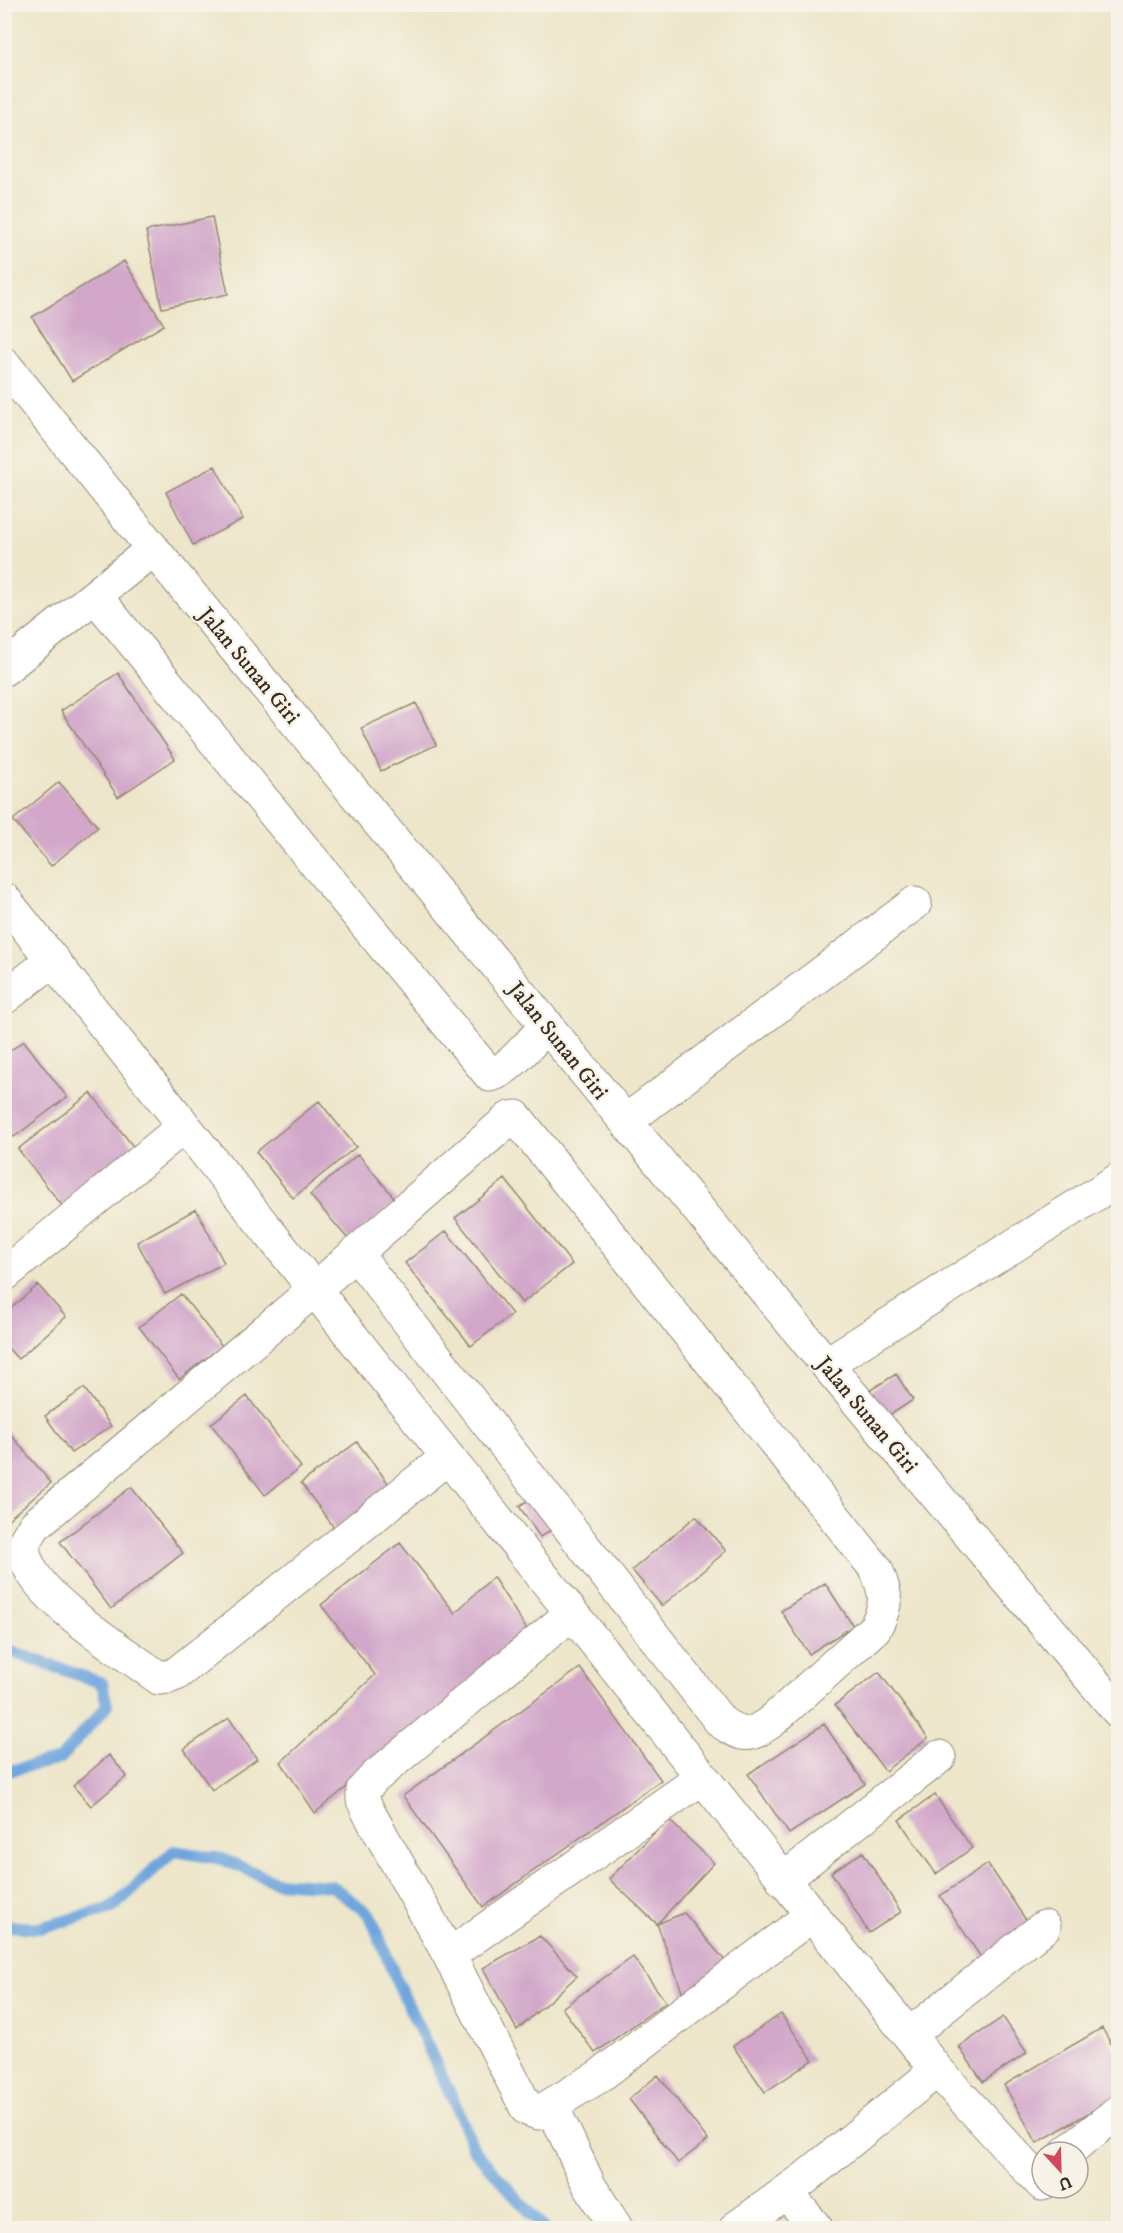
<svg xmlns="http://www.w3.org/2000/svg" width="1123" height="2233" font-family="'IM FELL DW Pica',serif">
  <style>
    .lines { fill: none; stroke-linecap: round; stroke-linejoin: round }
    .stream { stroke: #6ea5dd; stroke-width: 12 }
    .building { fill: #d2a7ca }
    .minor-casing { stroke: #948874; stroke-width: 35 }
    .minor { stroke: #fff; stroke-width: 33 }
    .labels { text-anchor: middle; stroke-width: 4.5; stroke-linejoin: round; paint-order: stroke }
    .street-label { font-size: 22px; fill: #3b2a1e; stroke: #f7f3e8 }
  </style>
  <rect width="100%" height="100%" fill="#f7f3e8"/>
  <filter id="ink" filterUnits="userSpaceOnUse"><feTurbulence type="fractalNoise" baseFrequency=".0167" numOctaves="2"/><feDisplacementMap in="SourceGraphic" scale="12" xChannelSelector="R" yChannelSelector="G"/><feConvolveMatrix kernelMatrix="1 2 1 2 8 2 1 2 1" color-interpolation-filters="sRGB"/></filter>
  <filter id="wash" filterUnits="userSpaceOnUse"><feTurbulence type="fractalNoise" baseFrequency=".008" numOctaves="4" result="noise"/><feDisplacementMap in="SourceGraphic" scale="24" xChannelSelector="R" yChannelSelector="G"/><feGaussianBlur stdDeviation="1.35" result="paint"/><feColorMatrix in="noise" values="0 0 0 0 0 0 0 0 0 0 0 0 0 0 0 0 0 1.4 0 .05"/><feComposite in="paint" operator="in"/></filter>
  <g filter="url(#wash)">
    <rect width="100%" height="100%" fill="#ede6ca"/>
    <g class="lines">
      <path class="stream" d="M4 1649 102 1683 107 1706 60 1759 4 1772
        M4 1926 39 1928 112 1908 174 1851 222 1859 276 1882 332 1886 370 1915 398 1984 457 2108 474 2150 544 2228"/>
    </g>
    <g id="blocks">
      <path class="building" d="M212 217 228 294 162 308 146 231Z
        M124 261 164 325 72 381 32 317Z
        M215 466 243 519 193 545 166 492Z
        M118 673 175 759 118 797 61 711Z
        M416 703 436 745 381 771 361 728Z
        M59 782 98 827 51 866 13 820Z
        M4 958 20 979 4 990Z
        M24 1041 67 1097 14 1137 4 1125V1055Z
        M91 1093 136 1150 63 1207 18 1149Z
        M319 1101 356 1147 293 1198 256 1152Z
        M358 1154 397 1201 349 1240 310 1195Z
        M505 1179 572 1264 522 1303 455 1218Z
        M196 1209 224 1263 165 1294 137 1242Z
        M446 1231 512 1314 471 1346 405 1263Z
        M38 1285 66 1317 18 1359 4 1344V1314Z
        M181 1294 222 1346 179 1379 139 1327Z
        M896 1374 913 1400 881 1421 864 1394Z
        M84 1388 111 1426 71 1453 45 1416Z
        M247 1396 301 1467 265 1495 211 1424Z
        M8 1431 51 1483 5 1522V1434Z
        M357 1442 392 1488 335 1529 301 1483Z
        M131 1487 183 1553 111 1609 60 1542Z
        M533 1497 554 1528 540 1537 519 1506Z
        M696 1516 726 1551 662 1606 632 1570Z
        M400 1543 455 1613 493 1577 531 1636 315 1813 281 1762 375 1675 321 1605Z
        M825 1583 853 1626 809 1654 781 1611Z
        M580 1668 661 1780 483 1907 403 1796Z
        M879 1672 928 1738 885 1771 835 1705Z
        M229 1718 257 1759 212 1790 184 1749Z
        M824 1724 865 1784 789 1834 748 1774Z
        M109 1755 127 1776 91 1806 73 1786Z
        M935 1795 972 1848 936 1874 899 1820Z
        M668 1819 714 1863 657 1924 684 1913 727 1963 685 1999 657 1924 609 1879Z
        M863 1852 901 1912 869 1933 831 1872Z
        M988 1864 1032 1929 984 1962 940 1896Z
        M540 1936 577 1976 517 2030 483 1968Z
        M633 1957 666 2002 595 2053 562 2008Z
        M781 2014 813 2060 765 2092 733 2046Z
        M1003 2017 1027 2053 983 2082 959 2047Z
        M1102 2028 1118 2056V2096L1037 2143 1004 2085Z
        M658 2075 708 2140 678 2163 629 2099Z"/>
    </g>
  </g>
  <g filter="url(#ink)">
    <use href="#blocks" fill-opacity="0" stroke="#948874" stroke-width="1.5"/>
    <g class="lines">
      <g class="minor-casing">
        <path id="minor" d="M4 364 153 549 826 1364 1118 1711
          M95 596 490 1075C504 1075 536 1037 547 1025
          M4 669 153 549
          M4 899 812 1915 937 2070 1042 2184
          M4 998 53 960
          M626 1121 915 903
          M355 1253 721 1722C745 1738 749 1737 772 1721L875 1628C888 1603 887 1595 876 1569L516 1117 510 1118 314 1290 35 1525 23 1544C24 1550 24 1557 27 1562 43 1603 123 1651 159 1678L168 1677 176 1674 448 1457
          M4 1275 184 1126
          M826 1364 1118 1180
          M572 1613 375 1777 363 1790V1800L369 1813 449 1955 527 2109 538 2113 598 2077 812 1915
          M783 1880 939 1757
          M449 1955 702 1778
          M909 2035 1044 1927
          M552 2106 589 2185 616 2228
          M1067 2152 1118 2112
          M786 2192 816 2228
          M736 2228 804 2179 937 2070"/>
      </g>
      <use href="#minor" class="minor"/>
    </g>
  </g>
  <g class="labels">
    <g class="street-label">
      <text transform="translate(250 665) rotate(50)" y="8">Jalan Sunan Giri</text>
      <text transform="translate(559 1040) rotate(51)" y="8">Jalan Sunan Giri</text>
      <text transform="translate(868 1414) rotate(50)" y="8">Jalan Sunan Giri</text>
    </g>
  </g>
  <rect width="1123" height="2233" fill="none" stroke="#f7f3e8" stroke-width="24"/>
  <g transform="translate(1060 2170) rotate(158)"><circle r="28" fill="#f7f3e8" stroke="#aca397" stroke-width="1.5"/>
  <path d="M0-4.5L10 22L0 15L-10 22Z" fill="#d1495b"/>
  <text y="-9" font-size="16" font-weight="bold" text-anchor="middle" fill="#3b2a1e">U</text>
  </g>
</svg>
